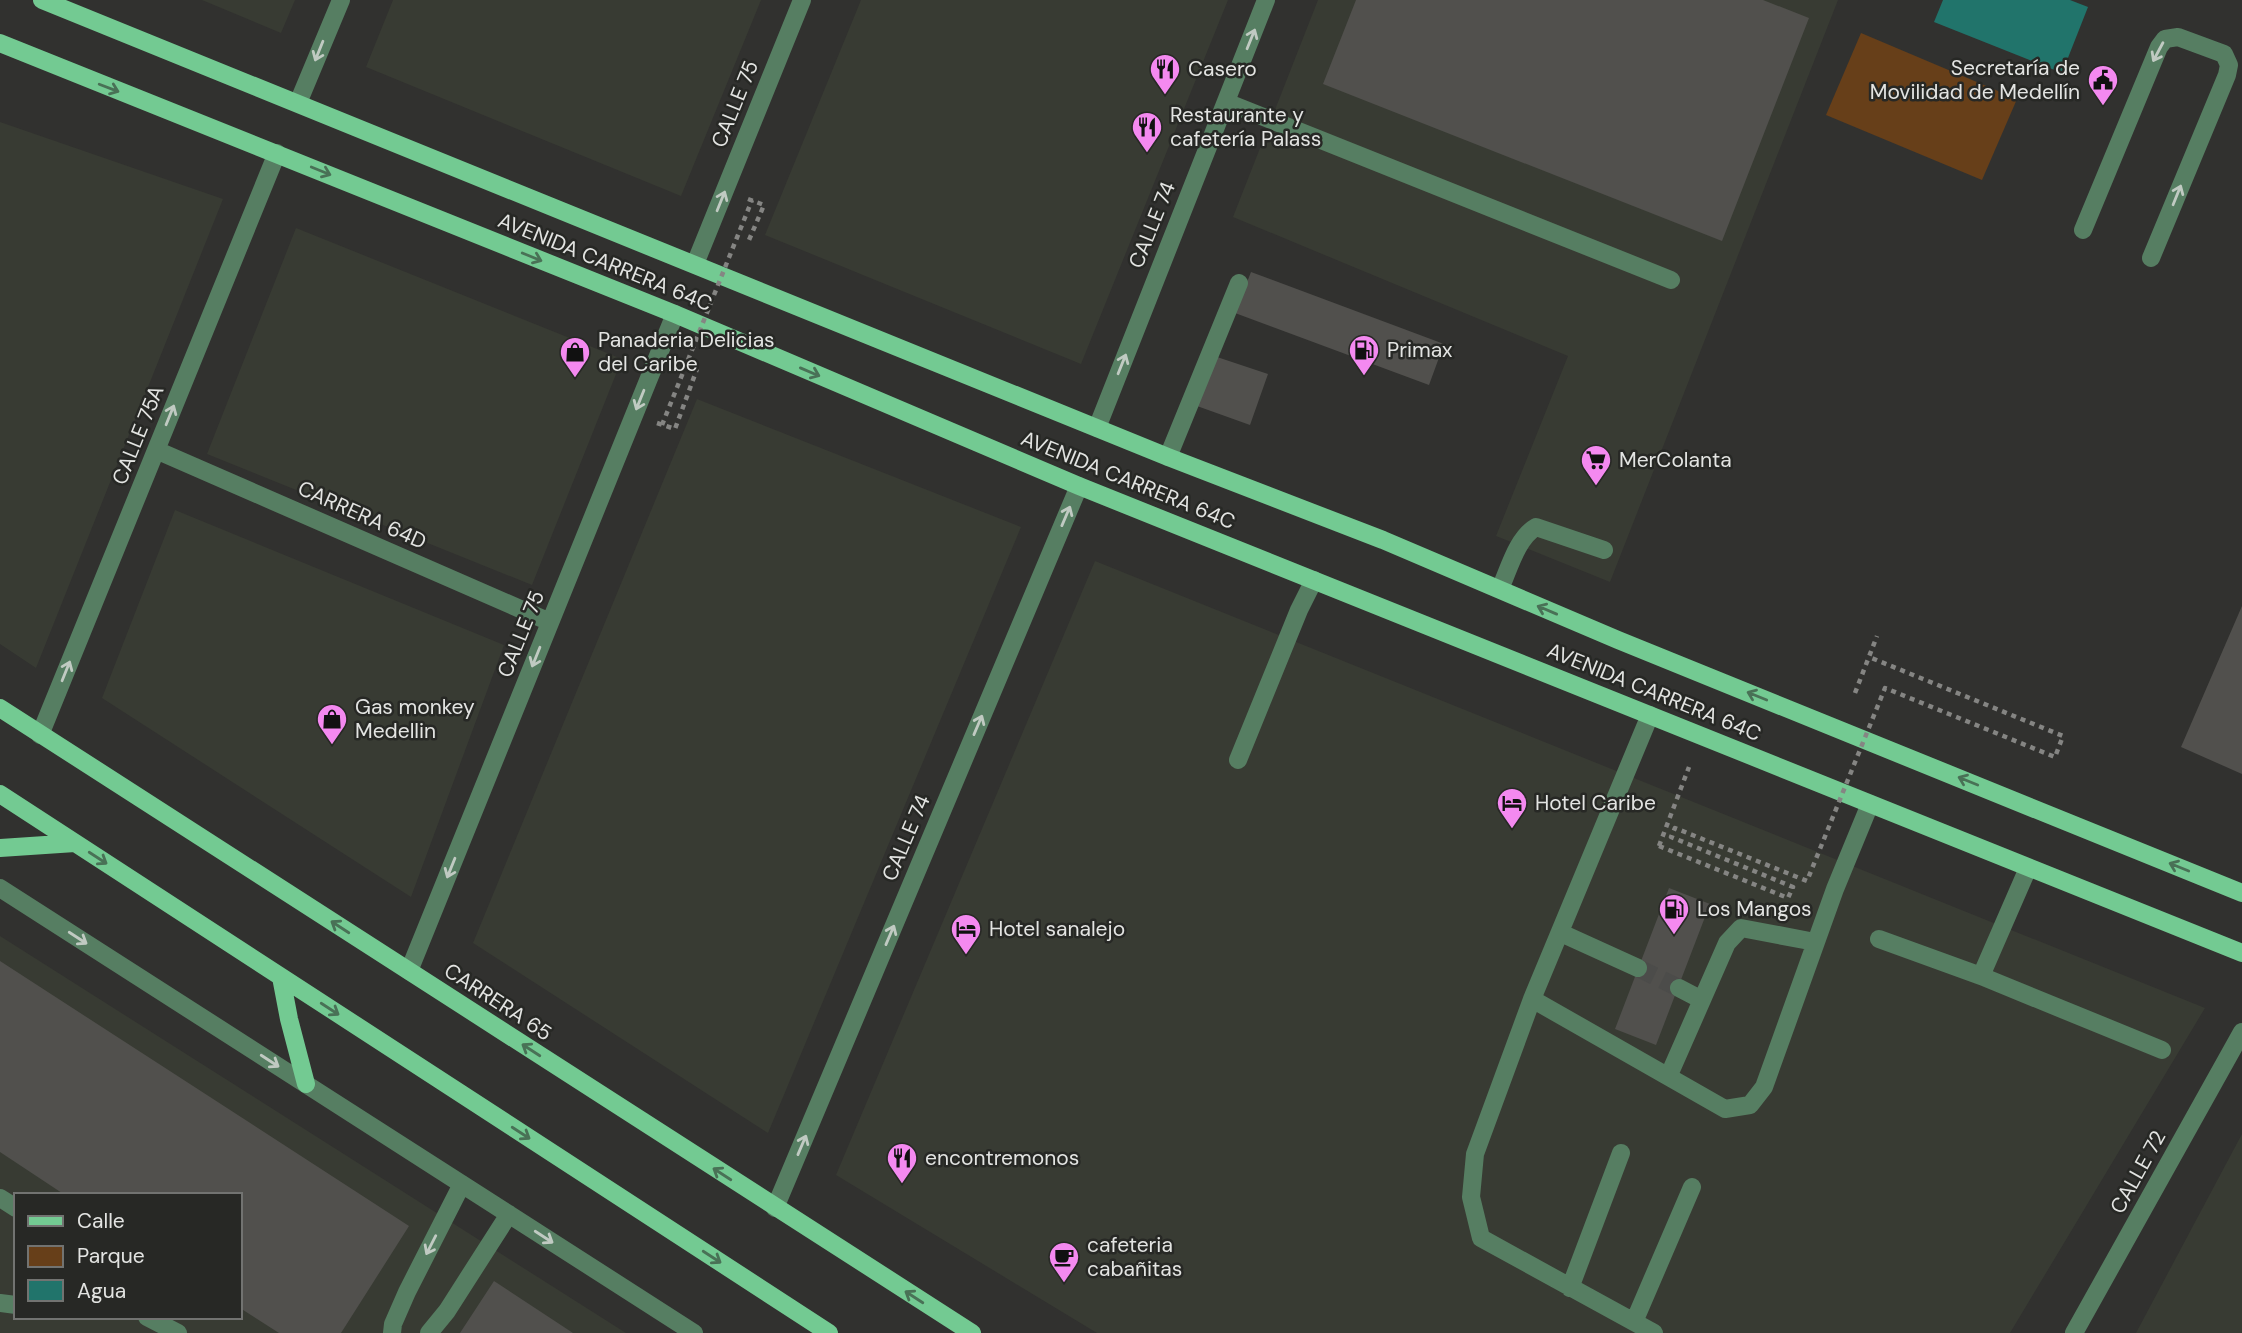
<svg xmlns="http://www.w3.org/2000/svg" width="2242" height="1333" font-family="'DM Sans',sans-serif">
  <style>
    .built { fill: #383b33; fill-rule: evenodd }
    .green { fill: #673f19 }
    .water { fill: #21746b }
    .building { fill: #51504d }
    .lines { fill: none; stroke-linecap: round; stroke-linejoin: round }
    .minor-tunnel { stroke: #4c4c4a; stroke-width: 18; stroke-dasharray: 18 9; stroke-linecap: butt }
    .path { stroke: #858583; stroke-width: 4.5; stroke-dasharray: 5 5; stroke-linecap: butt }
    .minor { stroke: #567e62; stroke-width: 18 }
    .major { stroke: #73ca92; stroke-width: 18 }
    .path-bridge { stroke: #858583; stroke-width: 4.5; stroke-dasharray: 5 5; stroke-linecap: butt }
    .oneway { stroke: #c0cac2 }
    .oneway2 { stroke: #497156 }
    .labels { text-anchor: middle; stroke-width: 5; stroke-linejoin: round; paint-order: stroke }
    .poi-label { font-size: 21px; fill: #e3e4e2; stroke: #272825; text-anchor: start }
    .street-label { font-size: 21px; fill: #e3e4e2; stroke: #272825 }
  </style>
  <rect width="100%" height="100%" fill="#31312f"/>
  <path class="built" d="M202 0H295L281 33Z
    M393 0H761L681 196 366 67Z
    M861 0H1228L1081 364 765 235Z
    M1318 0H1838L1610 582 1496 536 1568 356 1233 217Z
    M0 122 223 199 36 668 0 644Z
    M296 228 622 359 532 585 207 454Z
    M697 399 1021 527 768 1133 473 943Z
    M175 510 504 645 411 897 102 698Z
    M1095 561 2205 1008 2010 1333H1097L836 1175Z
    M0 936 626 1333H0ZM16 1195H240V1317H16Z
    M2242 1134V1333H2136Z"/>
  <path class="green" d="M1861 33 2017 99 1982 180 1826 115Z"/>
  <path class="water" d="M1943 0H2070L2088 7 2062 73 1934 22Z"/>
  <path class="building" d="M1356 0H1763L1809 18 1722 241 1323 84Z
    M1251 272 1444 344 1429 385 1235 313Z
    M1214 356 1268 374 1250 425 1197 406Z
    M2242 606V774L2181 747Z
    M1669 888 1710 904 1656 1045 1615 1029Z
    M0 961 409 1226 341 1333H279L240 1308V1195H65L0 1152Z
    M494 1281 573 1333H460Z"/>
  <g class="lines">
    <path class="minor-tunnel" d="M1638 968 1679 988"/>
    <path class="path" d="M748 199 764 205 749 240
      M657 423 675 429 697 369
      M1855 693 1877 636
      M1659 846 1689 767"/>
    <path class="minor" d="M1226 102 1671 280
      M298 103 341 0
      M2083 230 2159 47 2165 39 2178 37 2224 54 2229 65 2227 75 2151 258
      M695 264 802 0
      M1097 428 1266 0
      M156 450 550 622
      M1168 457 1239 283
      M1500 589C1509 569 1517 538 1536 527L1604 550
      M1650 715 1532 999 1475 1154 1471 1197 1481 1238 1654 1333
      M40 735 277 153
      M1238 760 1299 610 1314 580
      M2028 868 1981 976 2162 1050
      M0 888 694 1333
      M1561 933 1638 968
      M1879 939 1981 976
      M409 971 675 314
      M1679 988 1702 1000
      M1532 999 1725 1109 1750 1105 1764 1087 1835 889 1870 804
      M1669 1075 1727 943 1741 928 1815 942
      M0 1198 16 1208
      M775 1208 1079 486
      M1570 1288 1621 1153
      M0 1303 16 1305
      M147 1317 178 1333
      M1634 1322 1692 1187
      M392 1333 393 1324 407 1292 462 1184
      M429 1333 447 1311 509 1214
      M2074 1333 2242 1032"/>
    <path class="major" d="M42 0 1168 457 1383 540 1618 640 2242 893
      M0 43 675 314 1079 486 2242 953
      M0 708 972 1333
      M0 794 829 1333
      M0 848 75 843
      M281 977 289 1019 306 1084"/>
    <path class="path-bridge" d="M662 425 752 200
      M1659 846 1788 898 1793 887 1671 837 1675 828 1807 881 1885 688 2055 757 2063 736 1869 657"/>
  </g>
  <defs><path id="oneway-shaft" d="M-6 0H5M1.5-3L5.5 0L1.5 3" fill="none" stroke-width="1.6" stroke-linecap="round" stroke-linejoin="round" transform="scale(1.75)"/></defs>
  <g class="oneway">
    <use href="#oneway-shaft" transform="translate(1251 39) rotate(-68)"/>
    <use href="#oneway-shaft" transform="translate(319 51) rotate(112)"/>
    <use href="#oneway-shaft" transform="translate(2158 52) rotate(118)"/>
    <use href="#oneway-shaft" transform="translate(2177 195) rotate(-68)"/>
    <use href="#oneway-shaft" transform="translate(721 201) rotate(-68)"/>
    <use href="#oneway-shaft" transform="translate(1122 364) rotate(-68)"/>
    <use href="#oneway-shaft" transform="translate(640 400) rotate(112)"/>
    <use href="#oneway-shaft" transform="translate(170 415) rotate(-68)"/>
    <use href="#oneway-shaft" transform="translate(1066 516) rotate(-67)"/>
    <use href="#oneway-shaft" transform="translate(536 657) rotate(112)"/>
    <use href="#oneway-shaft" transform="translate(66 671) rotate(-68)"/>
    <use href="#oneway-shaft" transform="translate(978 725) rotate(-67)"/>
    <use href="#oneway-shaft" transform="translate(451 868) rotate(112)"/>
    <use href="#oneway-shaft" transform="translate(890 935) rotate(-67)"/>
    <use href="#oneway-shaft" transform="translate(78 938) rotate(33)"/>
    <use href="#oneway-shaft" transform="translate(270 1061) rotate(33)"/>
    <use href="#oneway-shaft" transform="translate(802 1145) rotate(-67)"/>
    <use href="#oneway-shaft" transform="translate(544 1237) rotate(33)"/>
    <use href="#oneway-shaft" transform="translate(431 1245) rotate(117)"/>
  </g>
  <g class="oneway2">
    <use href="#oneway-shaft" transform="translate(109 88) rotate(21)"/>
    <use href="#oneway-shaft" transform="translate(321 171) rotate(22)"/>
    <use href="#oneway-shaft" transform="translate(532 257) rotate(22)"/>
    <use href="#oneway-shaft" transform="translate(810 372) rotate(23)"/>
    <use href="#oneway-shaft" transform="translate(1547 610) rotate(-157)"/>
    <use href="#oneway-shaft" transform="translate(1757 696) rotate(-158)"/>
    <use href="#oneway-shaft" transform="translate(1968 781) rotate(-158)"/>
    <use href="#oneway-shaft" transform="translate(98 858) rotate(33)"/>
    <use href="#oneway-shaft" transform="translate(2179 867) rotate(-158)"/>
    <use href="#oneway-shaft" transform="translate(340 927) rotate(-147)"/>
    <use href="#oneway-shaft" transform="translate(330 1009) rotate(33)"/>
    <use href="#oneway-shaft" transform="translate(531 1050) rotate(-147)"/>
    <use href="#oneway-shaft" transform="translate(521 1133) rotate(33)"/>
    <use href="#oneway-shaft" transform="translate(722 1174) rotate(-147)"/>
    <use href="#oneway-shaft" transform="translate(712 1257) rotate(33)"/>
    <use href="#oneway-shaft" transform="translate(914 1297) rotate(-147)"/>
  </g>
  <defs>
    <g id="restaurant-pin" transform="scale(1.575)"><path d="M0 17L-7.5 6A9.5 9.5 0 1 1 7.5 6Z" fill="#f489f0" stroke="#272825"/><path d="M-5-6h1v4h1v-4h1v4h1v-4h1v5L-1.5 .5V6h-2V.5L-5-1ZM5-6V6H3V1.5H1.5Q1.5-4 5-6Z" fill="#111"/></g>
    <g id="civic-pin" transform="scale(1.575)"><path d="M0 17L-7.5 6A9.5 9.5 0 1 1 7.5 6Z" fill="#f489f0" stroke="#272825"/><path d="M-.6-6.5H3V-4.5H.6V-3L4-1V1h2V6H-6V1h2V-1L-.6-3ZM-1.2 2.5V6h2.4V2.5Z" fill="#111"/></g>
    <g id="fuel-pin" transform="scale(1.575)"><path d="M0 17L-7.5 6A9.5 9.5 0 1 1 7.5 6Z" fill="#f489f0" stroke="#272825"/><path d="M-5.5-6h7V0h2V4h1.3V-2.5L3-4.5l.8-.8L6-3V5H2.5V1h-1V6h-7ZM-4.2-4.7v3.2H.2V-4.7Z" fill="#111"/></g>
    <g id="shop-pin" transform="scale(1.575)"><path d="M0 17L-7.5 6A9.5 9.5 0 1 1 7.5 6Z" fill="#f489f0" stroke="#272825"/><path d="M-5-2.5h2.3a2.7 3.5 0 0 1 5.4 0H5L5.5 6h-11ZM-1.5-2.5h3a1.5 2.3 0 0 0-3 0Z" fill="#111"/></g>
    <g id="supermarket-pin" transform="scale(1.575)"><path d="M0 17L-7.5 6A9.5 9.5 0 1 1 7.5 6Z" fill="#f489f0" stroke="#272825"/><path d="M-6-5.5h2.5l.6 2H6L4.5 2H-2.5L-4.4-4H-6ZM-1.5 3.2a1.3 1.3 0 1 0 .1 0ZM3 3.2a1.3 1.3 0 1 0 .1 0Z" fill="#111"/></g>
    <g id="hotel-pin" transform="scale(1.575)"><path d="M0 17L-7.5 6A9.5 9.5 0 1 1 7.5 6Z" fill="#f489f0" stroke="#272825"/><path d="M-6-4.5h1.5V1H6V5H4.5V3h-9V5H-6ZM-4 0a1.8 1.8 0 1 1 3.6 0ZM.5 0V-2.5h3Q6-2.5 6 0Z" fill="#111"/></g>
    <g id="cafe-pin" transform="scale(1.575)"><path d="M0 17L-7.5 6A9.5 9.5 0 1 1 7.5 6Z" fill="#f489f0" stroke="#272825"/><path d="M-5.5-4.5H6V0H3Q3 3.5 0 3.5H-2.5Q-5.5 3.5-5.5 0ZM3-3.2v2h1.7v-2ZM-6 4.5H4V6H-6Z" fill="#111"/></g>
  </defs>
  <g fill-rule="evenodd">
    <use href="#restaurant-pin" x="1165" y="69"/>
    <use href="#civic-pin" x="2103" y="80"/>
    <use href="#restaurant-pin" x="1147" y="127"/>
    <use href="#fuel-pin" x="1364" y="350"/>
    <use href="#shop-pin" x="575" y="352"/>
    <use href="#supermarket-pin" x="1596" y="460"/>
    <use href="#shop-pin" x="332" y="719"/>
    <use href="#hotel-pin" x="1512" y="803"/>
    <use href="#fuel-pin" x="1674" y="909"/>
    <use href="#hotel-pin" x="966" y="929"/>
    <use href="#restaurant-pin" x="902" y="1158"/>
    <use href="#cafe-pin" x="1064" y="1257"/>
  </g>
  <g class="labels">
    <g class="poi-label">
      <text x="2080" y="75" text-anchor="end">Secretaría de<tspan x="2080" dy="24">Movilidad de Medellín</tspan></text>
      <text x="1188" y="76">Casero</text>
      <text x="1170" y="122">Restaurante y<tspan x="1170" dy="24">cafetería Palass</tspan></text>
      <text x="598" y="347">Panaderia Delicias<tspan x="598" dy="24">del Caribe</tspan></text>
      <text x="1387" y="357">Primax</text>
      <text x="1619" y="467">MerColanta</text>
      <text x="355" y="714">Gas monkey<tspan x="355" dy="24">Medellin</tspan></text>
      <text x="1535" y="810">Hotel Caribe</text>
      <text x="1697" y="916">Los Mangos</text>
      <text x="989" y="936">Hotel sanalejo</text>
      <text x="925" y="1165">encontremonos</text>
      <text x="1087" y="1252">cafeteria<tspan x="1087" dy="24">cabañitas</tspan></text>
    </g>
    <g class="street-label">
      <text transform="translate(735 104) rotate(-68)" y="7">CALLE 75</text>
      <text transform="translate(1152 225) rotate(-68)" y="7">CALLE 74</text>
      <text transform="translate(605 262) rotate(22)" y="7">AVENIDA CARRERA 64C</text>
      <text transform="translate(138 435) rotate(-68)" y="7">CALLE 75A</text>
      <text transform="translate(1128 480) rotate(22)" y="7">AVENIDA CARRERA 64C</text>
      <text transform="translate(362 515) rotate(24)" y="7">CARRERA 64D</text>
      <text transform="translate(521 634) rotate(-68)" y="7">CALLE 75</text>
      <text transform="translate(1654 692) rotate(22)" y="7">AVENIDA CARRERA 64C</text>
      <text transform="translate(906 838) rotate(-67)" y="7">CALLE 74</text>
      <text transform="translate(498 1002) rotate(33)" y="7">CARRERA 65</text>
      <text transform="translate(2138 1172) rotate(-61)" y="7">CALLE 72</text>
    </g>
  </g>
  <rect x="14" y="1193" width="228" height="126" fill="#272825" stroke="#727371" stroke-width="2"/>
  <rect x="28" y="1216" width="35" height="10" fill="#73ca92" stroke="#727371" stroke-width="2"/>
  <text x="77" y="1228" font-size="21" fill="#e3e4e2">Calle</text>
  <rect x="28" y="1246" width="35" height="21" fill="#673f19" stroke="#727371" stroke-width="2"/>
  <text x="77" y="1263" font-size="21" fill="#e3e4e2">Parque</text>
  <rect x="28" y="1280" width="35" height="21" fill="#21746b" stroke="#727371" stroke-width="2"/>
  <text x="77" y="1298" font-size="21" fill="#e3e4e2">Agua</text>
</svg>
